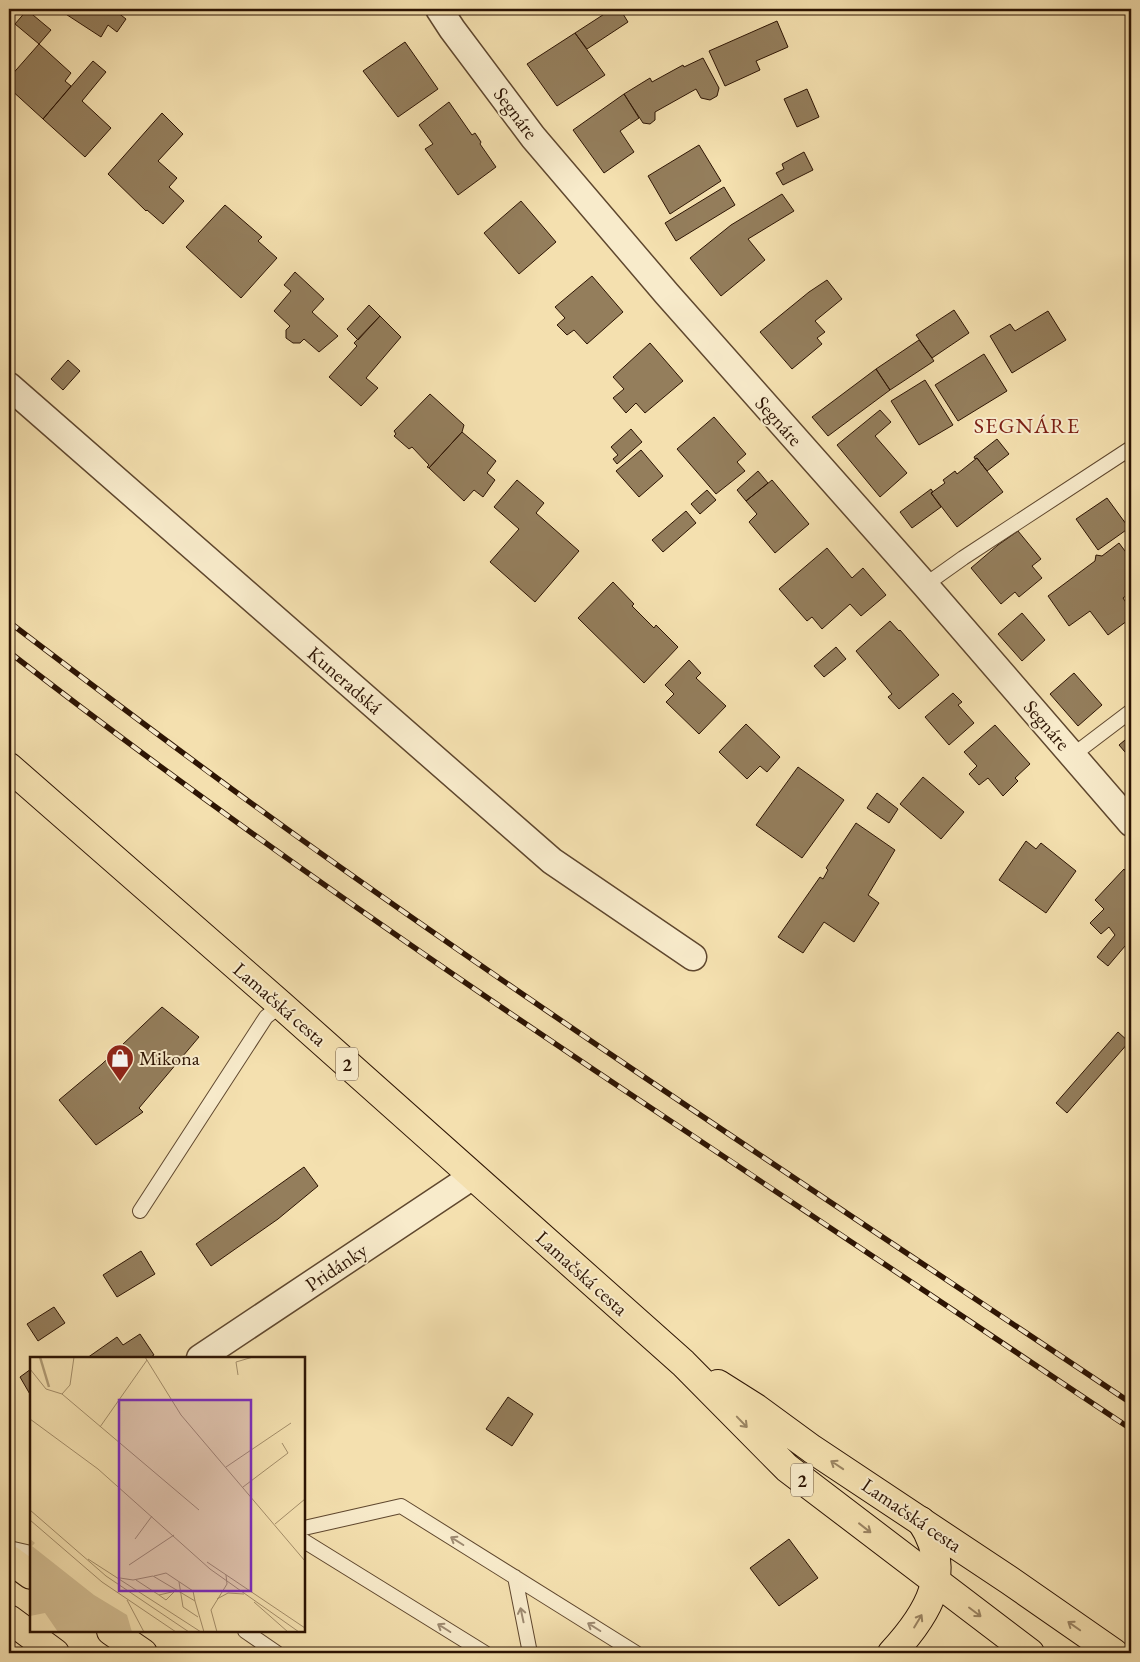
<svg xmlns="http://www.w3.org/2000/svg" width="1140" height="1662" font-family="'EB Garamond',serif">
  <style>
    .building { fill: #947e5c; stroke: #2d1403 }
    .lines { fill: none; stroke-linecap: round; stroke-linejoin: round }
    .service-casing { stroke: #5f472e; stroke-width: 16 }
    .minor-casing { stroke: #5f472e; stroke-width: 29 }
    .primary-casing { stroke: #2d1403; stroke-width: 30 }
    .motorway-casing { stroke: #2d1403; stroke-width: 30 }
    .service { stroke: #f8ebcb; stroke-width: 14 }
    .minor { stroke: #f8ebcb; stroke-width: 26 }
    .primary { stroke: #f4e0af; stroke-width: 28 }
    .motorway { stroke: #f4e0af; stroke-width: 28 }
    .rail-casing { stroke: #2d1403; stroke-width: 5.5 }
    .rail { stroke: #f8ebcb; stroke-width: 4; stroke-dasharray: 11; stroke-linecap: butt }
    .oneway { stroke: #9a8462 }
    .oneway2 { stroke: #9d8a71 }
    .labels { text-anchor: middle; stroke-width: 4; stroke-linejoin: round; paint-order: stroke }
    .shield { fill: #f8ebcb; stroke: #6a543f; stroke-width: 1 }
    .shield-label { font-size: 19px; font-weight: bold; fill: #2d1403 }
    .street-label { font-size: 20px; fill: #2d1403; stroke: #f8ebcb }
    .poi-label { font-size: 20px; fill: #2d1403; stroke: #f8ebcb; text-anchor: start }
    .quarter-label { font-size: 22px; letter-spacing: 1px; fill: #7a1f14; stroke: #f8ebcb }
    .inset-river { fill: none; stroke: #b09b75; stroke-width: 2.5 }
    .inset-road { fill: none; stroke: #a48e6a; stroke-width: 1 }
    .view { fill: #7b2cbf; fill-opacity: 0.15; stroke: #7b2cbf; stroke-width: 2.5 }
    .inset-edge { fill: none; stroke: #2d1403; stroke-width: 2.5 }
  </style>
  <rect width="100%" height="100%" fill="#f4e0af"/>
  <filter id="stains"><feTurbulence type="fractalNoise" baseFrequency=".004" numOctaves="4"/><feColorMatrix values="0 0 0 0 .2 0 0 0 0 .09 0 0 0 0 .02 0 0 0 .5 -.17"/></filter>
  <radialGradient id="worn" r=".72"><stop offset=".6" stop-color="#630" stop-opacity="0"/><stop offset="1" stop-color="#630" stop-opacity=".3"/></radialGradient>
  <path class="building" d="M58 9H119L117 12 126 19 117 32 108 25 101 37Z
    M612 9H620L628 22 587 49 575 33Z
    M27 10 51 30 39 44 15 24Z
    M777 21 788 47 756 61 760 70 725 86 709 51Z
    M575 33 605 75 557 106 527 64Z
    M405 42 438 89 398 117 363 71Z
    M39 44 71 73 65 81 71 86 43 119 9 88V78Z
    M703 58 719 88 717 96 710 100 701 98 696 89 655 112V120L650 124 643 123 624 94 650 78 652 82 683 65 684 67Z
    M93 61 106 72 82 101 111 128 85 157 43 119Z
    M807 89 819 117 797 127 784 99Z
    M624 94 639 118 620 131 634 152 604 173 573 130Z
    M449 102 472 135 475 133 481 142 480 144 496 167 458 195 425 149 433 144 419 125Z
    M162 113 183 134 158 161 177 178 169 187 184 201 163 224 147 210 146 211 108 174Z
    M699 145 721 181 670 214 648 176Z
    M804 152 813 170 783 185 776 173 784 169 782 164Z
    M724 187 735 205 676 241 665 223Z
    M782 194 794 211 748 239 765 260 721 296 690 258 731 225Z
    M521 201 556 242 519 274 484 233Z
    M225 205 262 237 258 241 277 258 241 298 186 247Z
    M295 272 324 299 312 312 338 336 319 352 304 339 300 343H293L286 338V330L290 326 274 311 291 291 284 285Z
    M592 276 623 312 587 344 574 330 567 335 557 325 565 318 555 307Z
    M827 280 842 299 815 321 825 332 817 338 822 344 792 369 760 332 809 292Z
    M369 305 380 316 358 340 347 329Z
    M954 310 969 333 932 358 916 335Z
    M1048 311 1066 340 1012 373 990 336 1010 324 1015 331Z
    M380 316 401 337 366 378 378 388 361 406 329 377 357 346 354 343Z
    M919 340 934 361 890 390 876 369Z
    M650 343 683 381 645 413 636 403 626 413 613 398 624 389 613 377Z
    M984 354 1007 391 958 421 935 385Z
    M68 360 80 371 63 390 51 379Z
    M876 369 890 390 828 436 812 417Z
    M925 380 953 425 919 445 891 401Z
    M430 394 464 425 462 432 429 468 427 467 429 465 412 447 409 449 394 436 396 434 394 431Z
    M880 410 891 422 875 436 907 473 880 497 837 445Z
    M714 417 746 454 737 462 745 471 716 494 677 449Z
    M631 429 642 442 617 464 613 459 618 455 611 447Z
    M462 432 496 461 487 473 495 480 483 497 474 490 464 501 429 468Z
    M997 439 1009 454 987 471 977 458 975 459 974 457Z
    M641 450 663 476 639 497 616 471Z
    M977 458 1003 492 957 527 931 493 945 483 943 480 955 471 957 474Z
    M758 471 768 483 746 501 737 490Z
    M517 480 544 503 536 513 579 551 535 602 490 562 519 529 494 507Z
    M772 480 809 524 775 553 749 522 757 514 746 501Z
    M931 489 933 492 931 493 941 507 912 528 900 512Z
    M707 490 716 500 700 514 691 504Z
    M1107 498 1129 528 1098 550 1076 519Z
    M686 511 696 523 663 552 652 540Z
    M1018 531 1041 559 1032 566 1042 578 1019 597 1015 592 1001 604 971 568 998 545Z
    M1119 543 1131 559V592L1123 598 1131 610V618L1108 635 1090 611 1069 626 1048 596 1095 561 1096 555 1102 556Z
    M827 548 852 578 863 568 886 595 861 616 850 604 822 629 812 617 807 621 779 589Z
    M613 582 634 604 632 606 654 628 656 625 678 647 644 683 578 618Z
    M1022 613 1045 640 1022 661 998 634Z
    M890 621 899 631 900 630 939 675 899 709 888 697 892 694 856 651Z
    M836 647 846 659 824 677 814 666Z
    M689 660 701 673 696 678 726 706 699 734 666 702 674 694 665 685Z
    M1074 673 1102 705 1078 726 1050 694Z
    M953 693 962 702 958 705 974 723 949 745 925 717Z
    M746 724 780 757 767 772 760 766 747 779 719 752Z
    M995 725 1030 764 1015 778 1018 781 1003 796 988 778 979 785 969 774 977 766 964 752Z
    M1131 735V759L1119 745Z
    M798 767 844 800 802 858 756 825Z
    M923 777 964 812 941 839 900 804Z
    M877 793 898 809 889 823 867 808Z
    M856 823 895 850 868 895 879 903 854 942 824 922 803 953 778 937 820 877 823 879 828 870 826 868Z
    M1026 841 1036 849 1041 843 1076 871 1046 913 999 880Z
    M1124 869 1131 878V939L1108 966 1097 957 1115 935 1109 927 1101 934 1090 923 1104 909 1095 900Z
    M162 1007 199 1037 139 1108 143 1112 96 1145 59 1100 102 1064Z
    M1118 1032 1129 1042 1067 1113 1056 1103Z
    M304 1167 318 1186 278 1219 211 1266 196 1244Z
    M141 1251 155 1274 117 1297 103 1275Z
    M54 1307 65 1323 38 1341 27 1324Z
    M140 1334 154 1355 149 1358H87L117 1337 123 1345Z
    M31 1369V1396L20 1377Z
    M508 1397 533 1414 512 1446 486 1429Z
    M789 1539 818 1578 779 1606 750 1568Z"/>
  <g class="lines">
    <g class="service-casing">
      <path id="service" d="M925 585 963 558 1131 448
        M1073 755 1131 711
        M140 1211 266 1017 281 1005
        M304 1528 401 1506 636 1653
        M304 1541 485 1653
        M9 1548 31 1553
        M515 1577 530 1653
        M245 1631 277 1653"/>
    </g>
    <g class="minor-casing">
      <path id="minor" d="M439 9 452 29 533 137 667 294 925 585 1131 823
        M9 386 552 861 693 957
        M200 1358 473 1176"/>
    </g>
    <g class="primary-casing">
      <path id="primary" d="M9 767 281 1005 683 1363 787 1468 1030 1653
        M718 1384 756 1408 812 1449 1009 1580 1114 1653"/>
    </g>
    <g class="motorway-casing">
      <path id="motorway" d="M9 1559 31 1575
        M9 1619 55 1653
        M111 1631 143 1653
        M892 1653C928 1614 955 1571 921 1521"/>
    </g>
    <use href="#service" class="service"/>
    <use href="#minor" class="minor"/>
    <use href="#primary" class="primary"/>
    <use href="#motorway" class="motorway"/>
    <g class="rail-casing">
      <path id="rail" d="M9 622C118 705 228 788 340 867 600 1051 867 1226 1131 1403
        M9 652C224 819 448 973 675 1124 827 1225 979 1328 1131 1429"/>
    </g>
    <use href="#rail" class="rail"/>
  </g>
  <defs><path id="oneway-shaft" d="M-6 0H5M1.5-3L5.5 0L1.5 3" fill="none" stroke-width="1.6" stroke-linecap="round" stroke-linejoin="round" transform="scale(1.25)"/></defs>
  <g class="oneway">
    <use href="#oneway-shaft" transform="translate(742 1422) rotate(46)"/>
    <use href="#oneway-shaft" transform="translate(837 1465) rotate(-146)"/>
    <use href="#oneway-shaft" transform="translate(865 1528) rotate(38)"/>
    <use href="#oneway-shaft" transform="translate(975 1612) rotate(37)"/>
    <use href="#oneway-shaft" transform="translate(918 1621) rotate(-59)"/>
    <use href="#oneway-shaft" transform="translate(1074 1626) rotate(-145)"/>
  </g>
  <g class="oneway2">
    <use href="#oneway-shaft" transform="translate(457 1541) rotate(-148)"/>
    <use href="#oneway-shaft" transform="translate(522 1615) rotate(-102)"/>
    <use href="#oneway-shaft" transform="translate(594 1627) rotate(-148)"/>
    <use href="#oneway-shaft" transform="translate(444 1628) rotate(-148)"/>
  </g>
  <defs>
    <g id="shop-pin" transform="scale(1.4375)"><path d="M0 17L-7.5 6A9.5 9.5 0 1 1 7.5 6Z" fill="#8f2418" stroke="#f8ebcb"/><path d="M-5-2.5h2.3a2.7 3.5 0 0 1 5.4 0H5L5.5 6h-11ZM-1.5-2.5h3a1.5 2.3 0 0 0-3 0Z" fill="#fff"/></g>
  </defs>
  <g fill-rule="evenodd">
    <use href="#shop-pin" x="120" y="1058"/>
  </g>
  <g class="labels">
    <g class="shield">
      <rect x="336" y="1047.5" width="22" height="33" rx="4"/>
      <rect x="791" y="1463.5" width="22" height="33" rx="4"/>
    </g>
    <g class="shield-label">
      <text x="347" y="1071">2</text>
      <text x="802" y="1487">2</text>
    </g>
    <g class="street-label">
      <text transform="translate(516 113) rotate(53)" y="7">Segnáre</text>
      <text transform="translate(779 421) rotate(48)" y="7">Segnáre</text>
      <text transform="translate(345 680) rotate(41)" y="7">Kuneradská</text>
      <text transform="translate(1047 725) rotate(49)" y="7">Segnáre</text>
      <text transform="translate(280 1004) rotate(41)" y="7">Lamačská cesta</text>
      <text transform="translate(336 1267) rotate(-34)" y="7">Pridánky</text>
      <text transform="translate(582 1273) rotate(42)" y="7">Lamačská cesta</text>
      <text transform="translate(912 1515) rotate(34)" y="7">Lamačská cesta</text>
    </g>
    <g class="poi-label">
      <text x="139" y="1065">Mikona</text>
    </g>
    <g class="quarter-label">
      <text x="1027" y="433">SEGNÁRE</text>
    </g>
  </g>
  <g transform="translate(30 1357)">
    <rect width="275" height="275" fill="#f4e0af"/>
    <path d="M0 182 5 186 2 189 64 238 97 258 102 275H28L15 256 0 259Z" fill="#d2bd92"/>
    <path class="inset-river" d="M10 0 19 30"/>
    <path class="inset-road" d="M115 0 151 58 275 204M0 12 16 32 32 37 169 153M208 18 206 5 223 0M32 37 40 28 44 0M0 62 68 112 180 212 269 275M70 70 117 3M196 110 261 66M213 130 258 96 252 86M0 153 76 219 159 275M0 163 72 225 146 275M245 167 275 142M105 182 122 159M58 202 171 275M177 205 275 271M99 208 144 178M124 219 136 216 163 234 165 244M90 221 103 223 123 219 165 244 174 275M106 223 129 238 146 234M149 225 153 250 168 260M129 238 136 243 144 235M187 242 198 236 214 237M97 243 114 275M224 245 258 275M187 275 181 253 197 227 196 218"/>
    <path class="view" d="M89 43H221V234H89Z"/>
    <rect width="275" height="275" class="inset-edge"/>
  </g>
  <rect width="1140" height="1662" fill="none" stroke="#f4e0af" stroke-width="30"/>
  <rect x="10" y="10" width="1120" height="1642" fill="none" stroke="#2d1403" stroke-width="2.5"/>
  <rect x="15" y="15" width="1110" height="1632" fill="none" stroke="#2d1403"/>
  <rect width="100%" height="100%" filter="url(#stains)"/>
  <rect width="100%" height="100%" fill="url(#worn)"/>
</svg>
